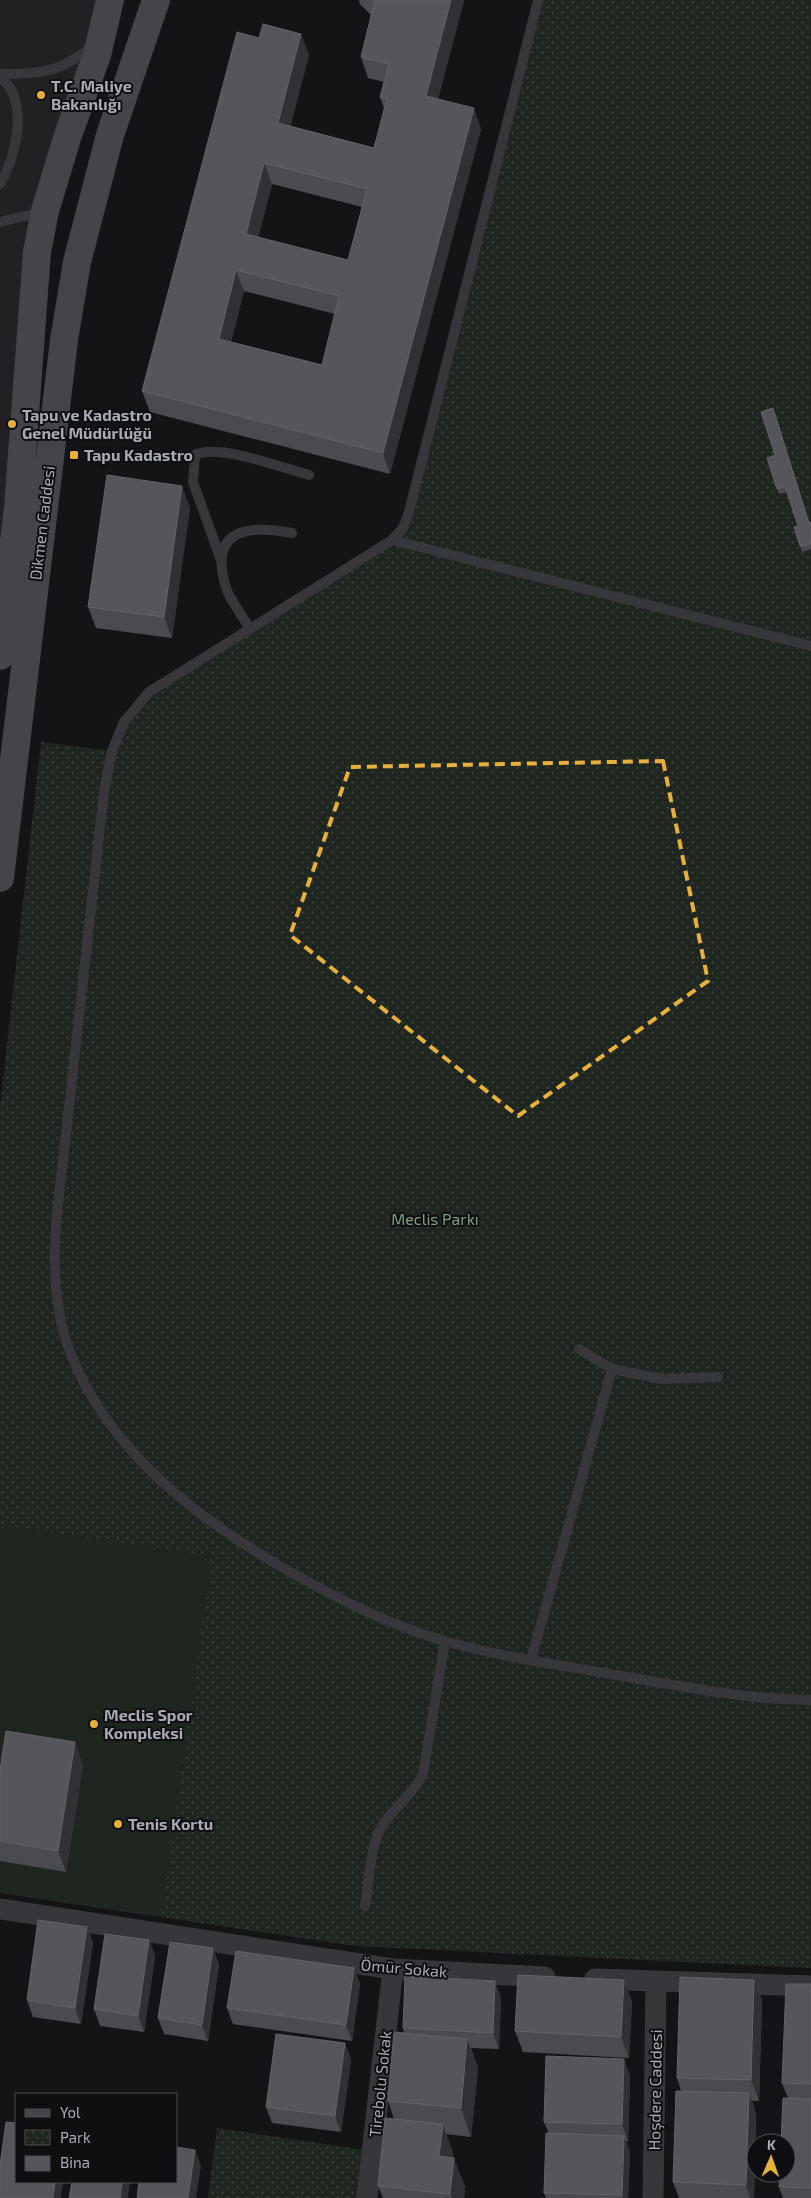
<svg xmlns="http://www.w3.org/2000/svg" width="811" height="2198" font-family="'Exo 2',sans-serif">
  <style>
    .built { fill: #212023 }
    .park { fill: url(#park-dots) }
    .garden { fill: #1f2620 }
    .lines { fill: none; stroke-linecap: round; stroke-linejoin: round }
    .service { stroke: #36363b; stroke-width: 10 }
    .minor { stroke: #36363b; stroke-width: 21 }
    .secondary { stroke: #44454b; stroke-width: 28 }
    .wall { fill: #4a4b51; fill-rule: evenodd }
    .shaded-wall { fill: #303135 }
    .building { fill: #54565b; stroke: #616369; fill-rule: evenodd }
    .marked { fill: none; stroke: #e7b03b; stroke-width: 4; stroke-dasharray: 10 6; stroke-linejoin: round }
    .poi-dot { fill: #e7b03b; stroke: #0f0f11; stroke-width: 2 }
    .labels { text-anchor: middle; stroke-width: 4; stroke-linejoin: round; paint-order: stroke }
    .poi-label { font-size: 16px; font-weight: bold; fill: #a7abb5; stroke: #0f0f11; text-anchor: start }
    .street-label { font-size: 16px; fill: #a7abb5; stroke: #0f0f11 }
    .park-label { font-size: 16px; fill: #7f9f81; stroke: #0f0f11 }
  </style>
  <defs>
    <pattern id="park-dots" width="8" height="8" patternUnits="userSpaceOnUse" patternTransform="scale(1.25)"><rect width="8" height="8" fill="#1f2620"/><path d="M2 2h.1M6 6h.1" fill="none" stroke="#3d433e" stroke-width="1.8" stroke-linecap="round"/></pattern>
  </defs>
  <rect width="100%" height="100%" fill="#141416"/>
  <path class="built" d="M0 0H110L45 211 0 656Z"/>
  <path class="park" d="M538 0H811V1968L355 1946 0 1893V1107L41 742 112 751 124 722 149 692 403 528Z
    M217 2128 372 2151 367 2198H208Z"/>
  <path class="garden" d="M0 1525 212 1556 161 1917 0 1893Z"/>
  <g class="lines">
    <path class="service" d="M538 0 409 512 403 528 392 540 149 692 124 722 112 751 104 792 57 1214C53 1261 53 1312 72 1357 112 1454 197 1518 285 1569 336 1598 389 1625 445 1641 504 1658 566 1666 627 1677 688 1687 749 1700 811 1700
      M0 74C41 74 58 73 92 47
      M0 77C3 81 8 84 11 89 25 117 15 158 0 184
      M0 222 43 212
      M392 540 811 646
      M221 560 193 482 195 455C217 443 283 468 309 475
      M249 628C243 617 235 606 229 595 225 587 223 577 222 569 217 524 261 527 292 533
      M579 1349 612 1369
      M531 1660 612 1369 662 1379 718 1377
      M365 1906C369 1882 370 1842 384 1823 397 1805 414 1793 423 1774L445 1641"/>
    <path class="minor" d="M0 1909 393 1969 545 1977
      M595 1979 811 1986
      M367 2198 393 1969
      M653 2198 656 1982"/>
    <path class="secondary" d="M0 656 18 508 37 252 45 211 68 135 97 55 110 0
      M0 878 64 340 77 262 110 135 156 0"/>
  </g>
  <path class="wall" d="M359 0H464L438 99 481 129 390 474 150 412 142 391 309 55 290 126 374 148 384 108 380 97 384 82 368 78 361 57 371 15 360 4ZM272 184 362 207 348 260 258 238ZM244 291 335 314 322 365 231 342Z
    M767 458 809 523 811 522V549L802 552 794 527 798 526 787 492 779 494Z
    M190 507 172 638 96 628 88 607Z
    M83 1764 66 1872 0 1861V1770Z
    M87 1927 93 1943 81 2024 33 2017 27 2000Z
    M149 1940 155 1956 144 2032 100 2026 94 2009Z
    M213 1948 219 1965 208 2041 164 2034 158 2018Z
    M354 1968 360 1984 352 2041 233 2024 227 2008Z
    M754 1980 762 2001 759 2101H752L756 2114 754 2198H679L673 2182 681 2091 677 2078Z
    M811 1984V2198H783L779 2187 788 2098 782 2083Z
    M501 1997 499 2049 471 2048 478 2068 471 2137 446 2134 453 2153V2157L465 2187 464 2198H383L378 2186 394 2119 388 2101 404 2033 403 2028Z
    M632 2001 629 2058 523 2052 515 2031Z
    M345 2043 351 2060 341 2132 272 2123 266 2107Z
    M630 2075 628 2141H626L630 2153 628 2198H546L544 2193 549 2134 544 2122Z"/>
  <path class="shaded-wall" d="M451 0H464L433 117 426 96Z
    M301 34 309 55 286 144 278 123Z
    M474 108 481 129 390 474 383 453Z
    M264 163 272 184 253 256 246 234Z
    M236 270 244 291 226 360 219 339Z
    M182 486 190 507 172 638 164 617Z
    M75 1742 83 1764 66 1872 58 1851Z
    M87 1927 93 1943 81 2024 75 2008Z
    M149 1940 155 1956 144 2032 138 2016Z
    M213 1948 219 1965 208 2041 202 2025Z
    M354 1968 360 1984 352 2041 346 2025Z
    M624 1980 632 2001 629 2058 621 2037Z
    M754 1980 762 2001 759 2101 751 2080Z
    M495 1981 501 1997 499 2049 493 2033Z
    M467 2039 478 2068 471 2137 461 2108Z
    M345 2043 351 2060 341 2132 335 2116Z
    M624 2059 630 2075 628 2141 622 2124Z
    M749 2093 756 2114 754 2198H750L746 2185Z
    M443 2124 453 2153 450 2185 439 2156Z
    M624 2136 630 2153 628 2198H623L622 2195Z
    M195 2150 201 2166 196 2198H188Z
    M454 2158 465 2187 464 2198H452L450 2194Z
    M55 2182H63L61 2198H53Z
    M122 2182H130L128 2198H120Z"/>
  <path class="building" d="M375 0H451L426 96 474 108 383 453 142 391 237 32 259 38 263 24 301 34 278 123 374 148 387 99 380 97 389 64 361 57ZM264 163 367 189 348 260 246 234ZM236 270 339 296 322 365 219 339Z
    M773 408 809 523 811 522V543L800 546 794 527 798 526 785 486 777 489 767 458 775 455 761 412Z
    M107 475 182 486 164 617 88 607Z
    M6 1731 75 1742 58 1851 0 1841V1770Z
    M38 1920 87 1927 75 2008 27 2000Z
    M105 1934 149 1940 138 2016 94 2009Z
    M170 1942 213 1948 202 2025 158 2018Z
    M236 1951 354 1968 346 2025 227 2008Z
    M518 1975 624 1980 621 2037 515 2031Z
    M405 1976 495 1981 493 2033 403 2028Z
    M680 1977 754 1980 751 2080 677 2078Z
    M786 1984H811V2084L782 2083Z
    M394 2032 467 2039 461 2108 388 2101Z
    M276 2034 345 2043 335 2116 266 2107Z
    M546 2056 624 2059 622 2124 544 2122Z
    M676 2091 749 2093 746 2185 673 2182Z
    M783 2098 811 2099V2188L779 2187 780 2173H786V2143H781Z
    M385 2118 443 2124 439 2156 454 2158 450 2194 378 2186Z
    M6 2122 16 2123V2182H55L53 2198H0V2165Z
    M546 2133 624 2136 622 2195 544 2193Z
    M176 2147 195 2150 188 2198H137L139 2182H176Z
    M72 2182H122L120 2198H69Z"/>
  <path class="marked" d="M663 761 708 981 518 1116 290 935 350 767Z"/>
  <g class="poi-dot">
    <circle cx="41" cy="95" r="5"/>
    <circle cx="12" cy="424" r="5"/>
    <rect x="69" y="450" width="10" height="10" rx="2.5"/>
    <circle cx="94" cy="1724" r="5"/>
    <circle cx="118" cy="1824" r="5"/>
  </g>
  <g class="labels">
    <g class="poi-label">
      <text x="51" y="92">T.C. Maliye<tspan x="51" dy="18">Bakanlığı</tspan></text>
      <text x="22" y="421">Tapu ve Kadastro<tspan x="22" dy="18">Genel Müdürlüğü</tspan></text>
      <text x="84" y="461">Tapu Kadastro</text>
      <text x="104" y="1721">Meclis Spor<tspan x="104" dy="18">Kompleksi</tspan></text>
      <text x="128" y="1830">Tenis Kortu</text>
    </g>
    <g class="street-label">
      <text transform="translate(42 523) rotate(-83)" y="6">Dikmen Caddesi</text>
      <text transform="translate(404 1968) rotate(5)" y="6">Ömür Sokak</text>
      <text transform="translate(380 2084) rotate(-84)" y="6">Tirebolu Sokak</text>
      <text transform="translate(655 2090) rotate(-89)" y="6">Hoşdere Caddesi</text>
    </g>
    <g class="park-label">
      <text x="435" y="1225">Meclis Parkı</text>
    </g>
  </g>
  <rect x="15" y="2093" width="162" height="90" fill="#0f0f11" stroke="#4c4d53"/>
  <rect x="25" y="2109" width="25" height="8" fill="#44454b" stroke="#4c4d53"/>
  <text x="60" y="2118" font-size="15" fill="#a7abb5">Yol</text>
  <rect x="25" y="2130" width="25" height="15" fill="url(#park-dots)" stroke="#4c4d53"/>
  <text x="60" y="2143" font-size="15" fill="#a7abb5">Park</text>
  <rect x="25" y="2156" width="25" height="15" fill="#54565b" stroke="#4c4d53"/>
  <text x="60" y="2168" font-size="15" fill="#a7abb5">Bina</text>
  <g transform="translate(771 2158) rotate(2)"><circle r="24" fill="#0f0f11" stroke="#4c4d53"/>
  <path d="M0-4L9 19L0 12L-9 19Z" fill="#e7b03b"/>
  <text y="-8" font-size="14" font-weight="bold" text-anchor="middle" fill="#a7abb5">K</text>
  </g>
</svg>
